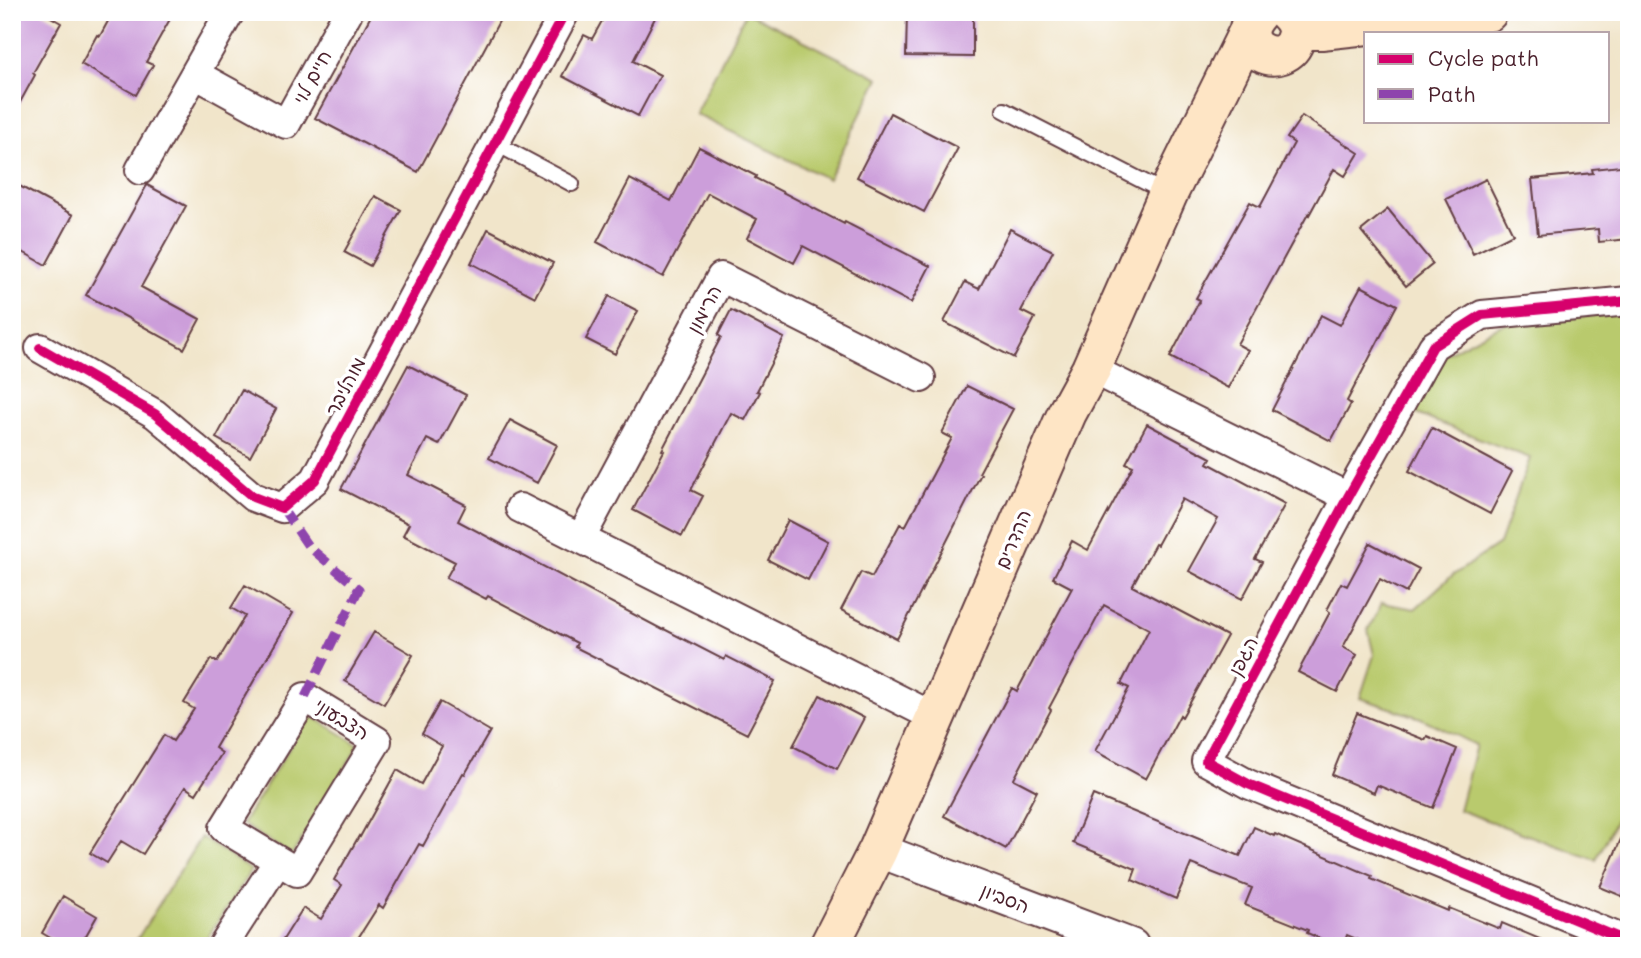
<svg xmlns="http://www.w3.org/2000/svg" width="1641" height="958" font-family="Mali,'Playpen Sans Hebrew',sans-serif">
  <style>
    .green { fill: #b9ca6d; stroke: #82744c; stroke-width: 2 }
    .building { fill: #cc9eda }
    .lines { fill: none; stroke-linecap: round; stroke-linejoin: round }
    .service-casing { stroke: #633d43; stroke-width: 18 }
    .minor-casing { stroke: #633d43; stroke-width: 32 }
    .tertiary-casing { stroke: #633d43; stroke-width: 37 }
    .secondary-casing { stroke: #633d43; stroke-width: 42 }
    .service { stroke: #fff; stroke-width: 14 }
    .minor { stroke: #fff; stroke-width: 28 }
    .tertiary { stroke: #fff; stroke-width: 33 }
    .secondary { stroke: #fee5c5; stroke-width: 38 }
    .quiet { stroke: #8e44ad; stroke-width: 9; stroke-dasharray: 18 9; stroke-linecap: butt }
    .cycleway-casing { stroke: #fff; stroke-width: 15 }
    .cycleway { stroke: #d6006c; stroke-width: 10 }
    .labels { text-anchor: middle; stroke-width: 7; stroke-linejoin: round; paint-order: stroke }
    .street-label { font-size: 19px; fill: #4a1f2b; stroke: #fff }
  </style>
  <rect width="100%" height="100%" fill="#fff"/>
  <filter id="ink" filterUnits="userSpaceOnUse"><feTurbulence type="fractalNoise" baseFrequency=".0143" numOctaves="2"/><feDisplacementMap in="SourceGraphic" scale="14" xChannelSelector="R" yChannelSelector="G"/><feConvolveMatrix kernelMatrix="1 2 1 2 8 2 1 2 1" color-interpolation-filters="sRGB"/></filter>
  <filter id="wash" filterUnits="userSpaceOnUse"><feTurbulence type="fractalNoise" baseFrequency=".00686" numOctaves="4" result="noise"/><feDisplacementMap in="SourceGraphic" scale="28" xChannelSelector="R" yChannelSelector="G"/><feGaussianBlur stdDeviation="1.57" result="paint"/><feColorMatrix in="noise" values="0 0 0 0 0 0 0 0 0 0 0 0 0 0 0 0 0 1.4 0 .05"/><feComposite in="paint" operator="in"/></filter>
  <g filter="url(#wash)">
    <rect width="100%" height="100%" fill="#f1e5ca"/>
    <path class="green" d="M746 12 879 78 828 179 695 114Z
      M1629 312V823L1617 818 1596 860 1459 810 1476 745 1421 718 1360 698 1374 655 1368 630 1382 603 1415 609 1449 578 1499 544 1530 458 1411 412 1442 356 1503 324Z
      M310 715 359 745 292 855 242 824Z
      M201 837 251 870 202 946H133Z"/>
    <g id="blocks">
      <path class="building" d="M12 12H42L61 23 33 73 35 75 12 117Z
        M113 12H174L146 62 153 65 136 95 81 64 97 35 100 36Z
        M373 12H504L418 172 315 118Z
        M607 12H658L633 61 660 75 638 116 562 76 584 35 592 39Z
        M907 12H973V57L906 56Z
        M890 113 958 148 924 212 857 177Z
        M1302 116 1359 153 1345 176 1334 169 1309 215 1308 214 1237 344 1248 350 1228 388 1170 357 1200 300 1196 298 1250 202 1260 207 1294 143 1287 138Z
        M699 147 756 176 755 178 844 224 845 222 930 266 911 303 803 246 794 263 747 238 757 219 708 193 663 277 597 242 630 179 671 201Z
        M1629 165V239L1599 242 1598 229 1538 235 1532 179 1593 173 1592 169Z
        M1486 179 1513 234 1473 254 1446 199Z
        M12 182 73 215 46 265 12 246Z
        M147 185 186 206 141 287 200 319 184 349 86 295Z
        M375 196 401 210 370 266 344 252Z
        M1388 209 1433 264 1406 286 1361 231Z
        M488 229 553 263 535 297 471 263Z
        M1010 229 1053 251 1021 311 1035 318 1014 358 944 322 965 282 979 289Z
        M1361 286 1397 305 1347 401 1351 404 1331 441 1272 410 1321 315 1340 325Z
        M609 296 638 311 615 354 586 339Z
        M731 310 784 338 757 391 760 392 745 420 731 413 691 490 703 496 682 536 633 510 664 451 662 450 721 337 718 335Z
        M408 365 466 395 439 445 427 439 408 475 466 505 458 521 663 630 664 629 724 660 726 656 775 681 747 734 575 647 577 643 488 596 486 599 446 578 455 562 403 535 409 524 341 489Z
        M967 386 1013 409 979 473 981 474 897 639 841 610 861 572 872 577 900 524 905 527 952 438 942 433Z
        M242 390 276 409 250 457 216 438Z
        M510 420 557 445 537 483 489 458Z
        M1147 424 1211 458 1208 463 1285 504 1255 559 1262 562 1242 599 1189 571 1218 519 1182 499 1157 545 1155 544 1132 586 1227 636 1182 717 1180 715 1146 779 1095 751 1129 688 1121 684 1149 629 1104 605 1049 708 1051 710 1014 779 1037 791 1006 849 944 816 1012 688 1017 691 1072 588 1053 578 1072 541 1088 550 1133 466 1126 463Z
        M1432 428 1512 471 1490 514 1409 471Z
        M788 520 828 541 808 580 768 560Z
        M1370 543 1419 569 1406 593 1380 579 1343 647 1357 655 1337 692 1298 672 1330 612 1327 610 1341 583 1347 586Z
        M245 585 293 613 215 748 222 753 196 794 185 787 143 854 121 841 107 863 90 853 164 735 173 741 194 709 184 703 211 659 217 662 245 616 231 608Z
        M374 632 413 655 384 704 345 681Z
        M820 695 864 718 837 769 793 746Z
        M440 702 490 731 465 774 463 773 423 846 419 844 383 908 379 905 353 946H279L303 908 321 919 342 885 334 880 359 836 360 837 397 770 421 784 442 746 422 734Z
        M1357 713 1425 740 1427 736 1457 749 1433 808 1377 785 1374 793 1332 775Z
        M1093 795 1240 856 1254 827 1274 836 1275 834 1372 876 1371 879 1448 911 1449 908 1500 929 1502 923 1556 946H1373L1347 935 1343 946H1338L1307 933 1308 930 1245 905 1252 888 1191 864 1176 899 1132 880 1136 869 1073 843Z
        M1629 821V899L1600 887Z
        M63 896 97 916 80 946H64L42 933Z"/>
    </g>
  </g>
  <g filter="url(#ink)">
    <use href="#blocks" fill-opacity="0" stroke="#633d43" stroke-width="2"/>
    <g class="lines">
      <g class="service-casing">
        <path id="service" d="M1004 110 1168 194
          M495 143 572 184"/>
      </g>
      <g class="minor-casing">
        <path id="minor" d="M195 74 286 124 348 12
          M140 170 230 12
          M1629 301 1482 315 1433 346 1348 497 1206 761 1248 784 1629 942
          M40 348 155 414 253 497 282 508 315 480 565 12
          M1091 369 1348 497
          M520 508 936 718
          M581 538 721 277 921 378
          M305 697 377 741 297 872 224 828Z
          M223 946 278 861"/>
      </g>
      <g class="tertiary-casing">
        <path id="tertiary" d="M878 850 1132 946"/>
      </g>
      <g class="secondary-casing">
        <path id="secondary" d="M1257 14C1227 48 1286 75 1296 37 1299 27 1294 19 1287 12
          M1298 30H1321L1488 12
          M829 946 878 850 1067 413 1091 369 1168 194 1248 32"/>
      </g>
      <use href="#service" class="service"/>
      <use href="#minor" class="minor"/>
      <use href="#tertiary" class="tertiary"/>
      <use href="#secondary" class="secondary"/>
      <path class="quiet" d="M282 508 308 546 359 589 305 697"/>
      <g class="cycleway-casing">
        <path id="cycleway" d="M1629 301 1482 315 1433 346 1348 497 1206 761 1248 784 1629 942
          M40 348 155 414 253 497 282 508 315 480 565 12"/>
      </g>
      <use href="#cycleway" class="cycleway"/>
    </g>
  </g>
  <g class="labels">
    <g class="street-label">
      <text transform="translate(312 77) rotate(-61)" y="7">חיים לוי</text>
      <text transform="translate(704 309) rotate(-62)" y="7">הרימון</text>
      <text transform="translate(345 386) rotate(-62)" y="7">מוהליבר</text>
      <text transform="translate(1013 539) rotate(-67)" y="7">ההדרים</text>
      <text transform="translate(1243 656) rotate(-62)" y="7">הגפן</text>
      <text transform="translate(342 719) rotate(32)" y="7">הצבעוני</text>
      <text transform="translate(1005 898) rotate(21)" y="7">הסביון</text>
    </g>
  </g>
  <rect width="1641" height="958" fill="none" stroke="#fff" stroke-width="42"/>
  <rect x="1364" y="32" width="245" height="91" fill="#ffffff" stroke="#b7a5aa" stroke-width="2"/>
  <rect x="1378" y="54" width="35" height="10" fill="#d6006c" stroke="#b7a5aa" stroke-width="2"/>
  <text x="1428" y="66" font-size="21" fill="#4a1f2b">Cycle path</text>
  <rect x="1378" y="89" width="35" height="10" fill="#8e44ad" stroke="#b7a5aa" stroke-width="2"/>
  <text x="1428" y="102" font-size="21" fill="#4a1f2b">Path</text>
</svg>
